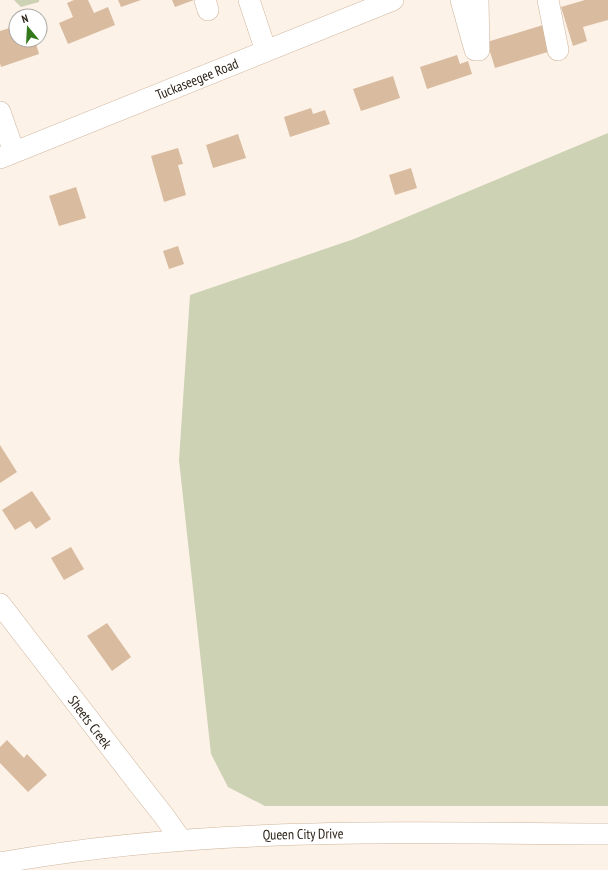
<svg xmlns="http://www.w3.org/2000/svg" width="608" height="870" font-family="'PT Sans Narrow',sans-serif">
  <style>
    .green { fill: #ccd2b3 }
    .building { fill: #d9bb9f }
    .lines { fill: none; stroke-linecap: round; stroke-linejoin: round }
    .minor-casing { stroke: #cfb59c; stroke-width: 22 }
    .minor { stroke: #fff; stroke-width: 21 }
    .labels { text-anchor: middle; stroke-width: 3; stroke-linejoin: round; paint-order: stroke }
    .street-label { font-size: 14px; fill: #2d2319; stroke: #fff }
  </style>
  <rect width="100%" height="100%" fill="#fdf2e8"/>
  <path class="green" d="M14 0H39V2L21 7Z
    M608 133V806H265L228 787 211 754 179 460 190 295 354 239Z"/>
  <path class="building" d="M74 0H88L94 13 108 7 115 25 68 44 59 23 73 17 67 3Z
    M118 0H141L121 7Z
    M172 0H194L175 7Z
    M585 0H608V20L583 27 587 41 573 46 561 7Z
    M543 25 551 51 495 68 487 42Z
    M16 26V40H35L39 54 1 67 0 63V31Z
    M457 55 460 64 468 61 472 74 427 89 420 67Z
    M393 76 400 98 361 111 353 89Z
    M311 108 313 114 325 110 330 124 290 137 284 117Z
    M238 134 246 158 213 168 206 145Z
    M178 148 183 164 178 165 186 195 164 202 151 156Z
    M411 168 417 188 395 195 389 175Z
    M76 187 86 218 59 226 49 196Z
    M178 246 184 264 169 269 163 251Z
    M0 445 17 472 0 483Z
    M32 491 51 519 36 529 30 521 15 530 2 510Z
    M71 547 84 569 64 580 51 558Z
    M107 623 131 657 112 671 87 636Z
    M7 740 24 758 27 754 47 775 28 792 0 763V747Z"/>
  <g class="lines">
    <g class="minor-casing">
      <path id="minor" d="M205 0 208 10
        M249 0 266 51
        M461 0 475 50H479L478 0
        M548 0 558 50
        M0 112 14 152
        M0 158 393 0
        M0 604 138 783 164 816 181 840
        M0 863C201 826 405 833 608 834"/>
    </g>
    <use href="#minor" class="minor"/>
  </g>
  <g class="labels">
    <g class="street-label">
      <text transform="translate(197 79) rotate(-22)" y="5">Tuckaseegee Road</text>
      <text transform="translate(90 722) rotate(53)" y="5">Sheets Creek</text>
      <text transform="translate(303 834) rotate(-1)" y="5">Queen City Drive</text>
    </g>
  </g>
  <g transform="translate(28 28) rotate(342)"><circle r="19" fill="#ffffff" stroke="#aba7a3"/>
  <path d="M0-3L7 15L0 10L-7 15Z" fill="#33791b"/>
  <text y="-6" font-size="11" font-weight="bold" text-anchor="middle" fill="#2d2319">N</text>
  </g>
</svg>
